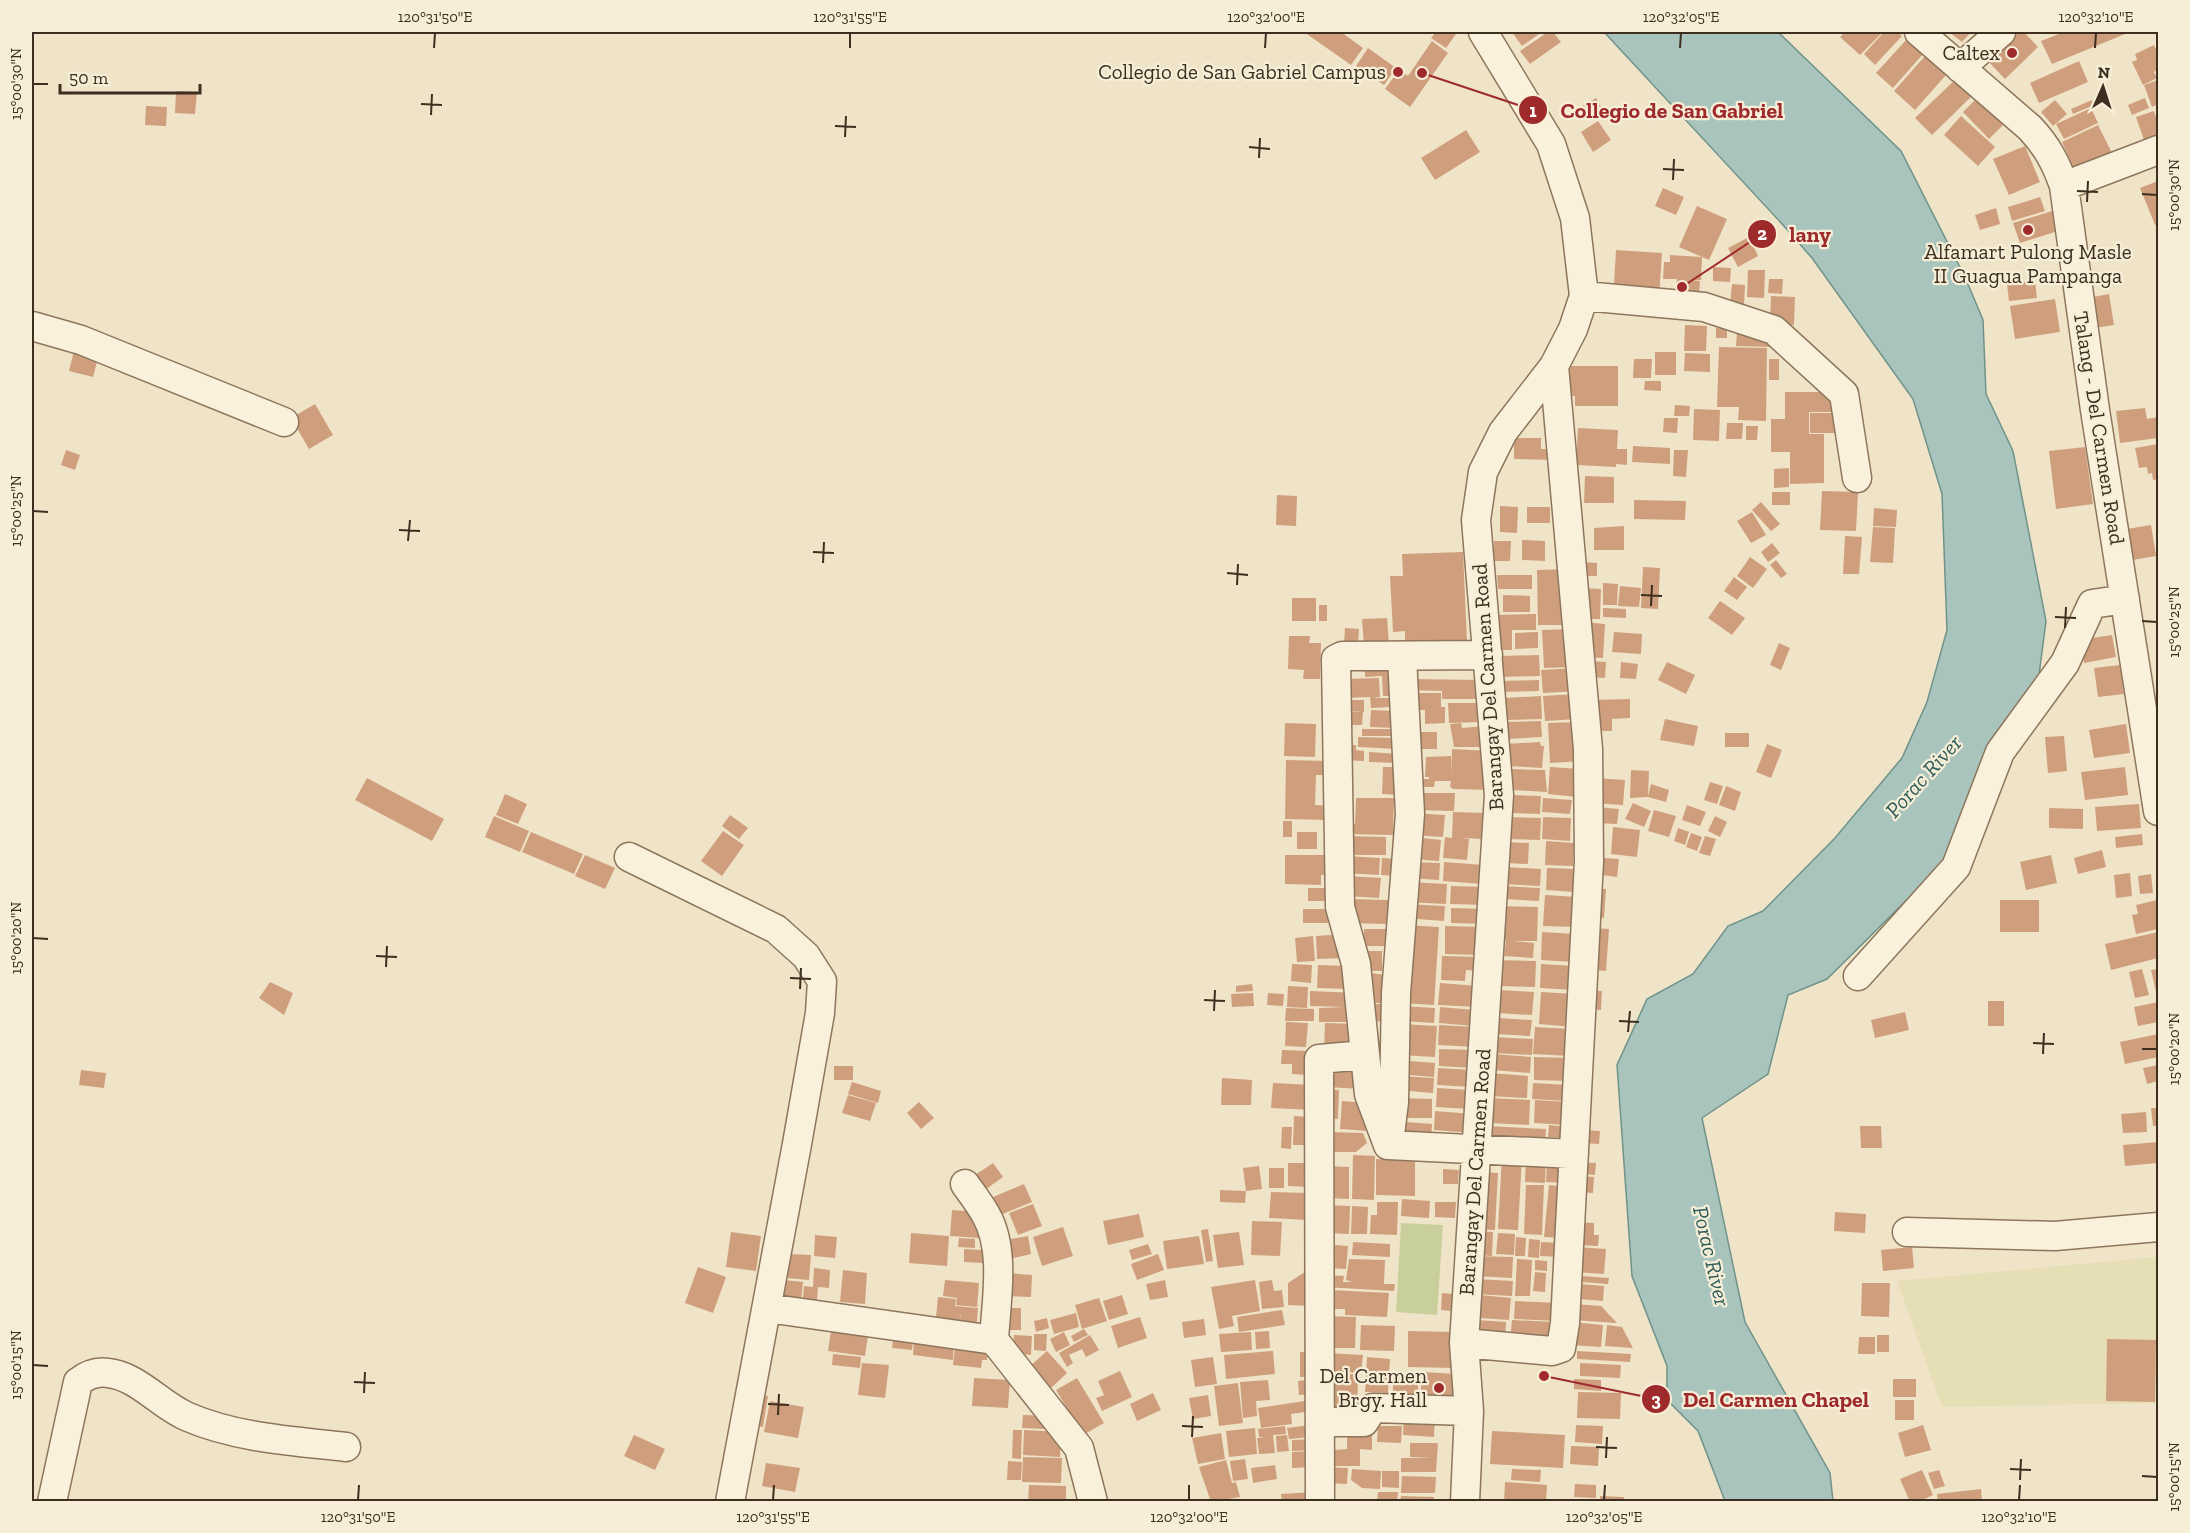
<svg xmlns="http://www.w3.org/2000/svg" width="2190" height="1533" font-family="'Zilla Slab',serif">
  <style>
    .farmland { fill: #e6deb5 }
    .green { fill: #c9cf9b }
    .water { fill: #a9c4bc; stroke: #6f938a; stroke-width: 1.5 }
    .building { fill: #cf9f7d }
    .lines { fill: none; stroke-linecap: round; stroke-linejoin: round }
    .minor-casing { stroke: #8d765c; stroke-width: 31 }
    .minor { stroke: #faf1dc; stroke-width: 28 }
    .ticks { fill: none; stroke: #3d2e20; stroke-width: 2 }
    .poi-dot { fill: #9e2a2b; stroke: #f7eed8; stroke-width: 2 }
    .labels { text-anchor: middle; stroke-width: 4.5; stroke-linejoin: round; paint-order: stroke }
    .poi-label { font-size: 21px; fill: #3d2e20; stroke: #f7eed8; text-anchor: end }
    .street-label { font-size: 21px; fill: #3d2e20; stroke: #f7eed8 }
    .water-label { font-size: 22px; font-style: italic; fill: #2f5d5a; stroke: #f7eed8 }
    .leader { fill: none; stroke: #9e2a2b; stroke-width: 2 }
    .callout-dot { fill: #9e2a2b; stroke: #f7eed8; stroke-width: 2 }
    .mark-label { font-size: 18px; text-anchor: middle; font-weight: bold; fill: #fff }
    .callout-label { font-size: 22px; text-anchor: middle; font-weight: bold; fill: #9e2a2b; stroke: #f7eed8; stroke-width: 4.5; stroke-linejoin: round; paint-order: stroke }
    .neatline { fill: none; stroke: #3d2e20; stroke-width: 2 }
    .ticks-label { font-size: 15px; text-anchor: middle; fill: #3d2e20 }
  </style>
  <rect width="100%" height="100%" fill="#f0e4c8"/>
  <path class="farmland" d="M2158 1257V1403L1942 1407 1897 1281Z"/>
  <path class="green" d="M1401 1223 1443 1225 1437 1315 1396 1312Z"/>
  <path class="water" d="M1604 32H1778L1901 151 1965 277 1983 320 1986 394 2013 451 2046 621 2039 675 1988 756 1944 863 1827 979 1788 995 1768 1074 1702 1118 1745 1322 1830 1473 1833 1501H1725L1698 1431 1667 1400V1366L1632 1276 1617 1065 1647 999 1693 974 1728 926 1763 911 1835 838 1902 758 1927 702 1947 630 1942 494 1913 399 1812 258 1783 225Z"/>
  <path class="building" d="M1304 32H1341L1363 48 1351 65Z
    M1436 32H1452L1456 34 1446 48 1431 38Z
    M1512 32H1542L1522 46Z
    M1548 32H1553L1561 42 1530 64 1520 51Z
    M1845 32H1883L1860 55 1840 37Z
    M1884 32H1897L1902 36 1875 65 1864 54Z
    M1949 32H1971L1962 42Z
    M2015 32H2024L2038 47 2005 79 1986 59Z
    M2064 32H2130L2052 64 2041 41Z
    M1906 40 1923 54 1893 88 1876 73Z
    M1432 41 1448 53 1410 107 1385 89 1399 70 1408 76Z
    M2154 45 2158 54V69L2154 72 2157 78 2143 85 2132 62 2137 60 2135 54Z
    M1368 48 1396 68 1384 85 1356 66Z
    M1925 56 1946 75 1915 110 1894 91Z
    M2079 61 2088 82 2039 103 2030 83Z
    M1957 78 1974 94 1932 135 1915 118Z
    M2158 80V104L2152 107 2144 85Z
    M176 91 197 92 195 114 175 113Z
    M1596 98 1604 112 1591 120 1582 106Z
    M1977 98 2003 125 1989 139 1963 112Z
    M2145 98 2149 108 2132 115 2128 105Z
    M2055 100 2067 114 2053 126 2041 112Z
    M2092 100 2094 105 2073 114 2071 109Z
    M146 106 167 107 166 126 145 125Z
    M2091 108 2098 123 2064 139 2056 124Z
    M2154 111 2158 124V141L2146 146 2136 117Z
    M1961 116 1995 147 1978 166 1944 135Z
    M1598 121 1611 140 1593 152 1581 132Z
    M2098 125 2112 153 2075 171 2062 142Z
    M1466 130 1480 152 1435 180 1421 158Z
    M2025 146 2040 182 2009 195 1993 159Z
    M2158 181V224L2155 225 2140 188Z
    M1663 188 1684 197 1676 215 1655 206Z
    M2040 197 2045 211 2012 221 2008 207Z
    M1697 206 1727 219 1709 260 1679 247Z
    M1996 208 2000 224 1980 230 1975 215Z
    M2052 211 2058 231 2020 243 2013 223Z
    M1749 237 1758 256 1738 267 1728 248Z
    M1616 250 1662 253 1659 298 1625 296V285H1614Z
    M1670 255 1702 257 1701 280H1691L1700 281 1699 296 1675 295 1677 279H1663L1664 262H1670Z
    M1713 267 1731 268 1730 282 1713 281Z
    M1748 270H1765L1764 298 1747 297Z
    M1769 279H1783L1782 294 1768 293Z
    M2035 281 2037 298 2009 301 2007 284Z
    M1732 284 1745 285 1744 306 1730 305Z
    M2109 294 2114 325 2094 328 2088 298Z
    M1771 296 1795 297 1794 325 1770 323Z
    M2055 299 2060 332 2015 339 2010 306Z
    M1685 325 1707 326 1706 351H1684Z
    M1716 328H1727V338H1716Z
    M1737 332 1772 334 1771 347 1736 346Z
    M75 347 99 354 93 377 69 371Z
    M1719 347 1767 348 1766 421 1738 420 1739 407H1717Z
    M1655 352H1676V375H1655Z
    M1685 353 1710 354V372L1684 371Z
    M1634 359H1652L1651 378H1633Z
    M1769 359H1779V380H1769Z
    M1565 366H1618V406H1575V396H1565Z
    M1645 381H1661V391L1644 390Z
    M1785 392H1832V412H1809V434H1824V483L1790 484V452H1771V419H1785Z
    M315 404 333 435 309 449 291 418Z
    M1675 405 1690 406 1689 416H1674Z
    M2145 408 2147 419 2158 417V438L2120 443 2116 411Z
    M1694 409 1720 410 1719 441 1693 440Z
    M1810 413H1838V433H1810Z
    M1664 418H1678L1677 433 1663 432Z
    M1727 423H1743L1742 439H1726Z
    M1746 426H1758L1757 440H1746Z
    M1578 428 1618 430 1617 449H1627V465L1616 464V467L1576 465Z
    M1514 438H1541V449H1556V460L1514 459Z
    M2158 444V479L2153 480 2152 473 2148 474 2147 467 2139 468 2135 448Z
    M1633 446 1670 448V464L1632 462Z
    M2085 447 2093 504 2056 509 2049 451Z
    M66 450 80 455 75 470 61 465Z
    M1674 450H1688L1686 477 1673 476Z
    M1789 468V487L1774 488V469Z
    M1585 476 1614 477V503H1584Z
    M1822 491 1858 492 1856 531 1820 530Z
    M1772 492H1790V505H1772Z
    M1277 495 1297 496 1296 526 1276 525Z
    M1634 500 1686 501 1685 520 1634 519Z
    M1761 502 1780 524 1771 531 1752 510Z
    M1500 506 1518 507 1517 533 1500 532Z
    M1527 507H1550V523H1527Z
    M1874 508 1897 510 1896 527 1873 526Z
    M1752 512 1766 535 1751 543 1737 521Z
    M2151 525 2156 556 2133 560 2127 529Z
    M1624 526V550H1594V528Z
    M1873 527 1895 528 1893 563 1870 562Z
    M1845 536 1862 537 1859 574H1843Z
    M1522 540 1545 541V561L1522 560Z
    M1494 541H1511L1510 561H1494Z
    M1772 543 1780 553 1768 562 1761 552Z
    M1463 552 1467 641 1405 643V631L1393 632 1390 576H1403L1402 554Z
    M1750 557 1767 569 1753 588 1737 576Z
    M1776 560 1787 574 1781 578 1770 565Z
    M1583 562 1597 563V576H1583Z
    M1643 567 1660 568 1658 609 1641 608Z
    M1570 569 1571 625H1538L1537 570Z
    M1497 575H1532V589H1498Z
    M1734 577 1747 587 1737 600 1724 591Z
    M1603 583 1618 584 1617 605H1603Z
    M1620 586 1641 588 1639 607 1618 606Z
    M1583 588 1601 589 1600 619H1582Z
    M1503 595 1530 596V612H1503Z
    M1292 598H1316V621H1292Z
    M1720 601 1745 618 1732 635 1708 618Z
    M1319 605H1327V621H1319Z
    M1603 608 1626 609V618L1603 617Z
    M1536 614V630H1512V650H1496V615Z
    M1387 618 1389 645 1364 646 1362 619Z
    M1584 622 1605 624 1603 658 1582 657Z
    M1345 628 1359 629 1358 645 1344 644Z
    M1573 629 1574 667 1544 668 1542 630Z
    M1538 632V648L1515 649V633Z
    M1614 632 1642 634 1641 654 1612 652Z
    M2112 635 2116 657 2084 663 2079 640Z
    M1289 636H1310L1309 643H1321L1320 679H1303L1304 670 1288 669Z
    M1779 643 1790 648 1781 670 1770 665Z
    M1539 655 1540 676 1500 677 1499 656Z
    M1590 661 1606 662 1605 678 1589 677Z
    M1396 662 1397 696H1383L1382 676 1365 677V663Z
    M1621 662 1638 664 1636 679 1620 678Z
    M1667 662 1695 675 1686 694 1658 680Z
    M2120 665 2124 694 2098 697 2094 668Z
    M1578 668 1580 691 1543 693 1541 670Z
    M1379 678 1380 697 1373 698H1391V707L1371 708 1370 697 1345 698V679Z
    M1409 679 1481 680 1480 699H1442V691L1408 690Z
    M1539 680V691L1502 692 1501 681Z
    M1416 693H1441V707H1445V723L1425 724V710H1416Z
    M1576 694 1578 719 1545 721 1543 696Z
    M1541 696 1542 719 1505 720 1504 698Z
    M1630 699V718L1612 719V731H1598L1590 700Z
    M1343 700H1364V712L1343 711Z
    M1448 703H1481L1482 722 1449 723Z
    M1371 710 1396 711 1395 728 1370 727Z
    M1344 712H1363L1362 725H1343Z
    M1665 719 1698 726 1694 746 1660 740Z
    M1541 721 1542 737 1507 739 1506 722Z
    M1580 722 1583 761 1550 763 1548 723Z
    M1285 723 1316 724 1315 757 1284 756Z
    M1461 723 1462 728 1485 726 1489 747H1454L1450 724Z
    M2126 724 2130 753 2094 758 2089 730Z
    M1362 729H1395V736H1362Z
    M1420 732H1437V749H1420Z
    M1725 733H1749V747H1725Z
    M2064 736 2067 771 2048 773 2045 737Z
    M1358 737 1397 738V749L1358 747Z
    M1540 742 1541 746H1544L1542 768 1508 766 1505 744Z
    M1767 744 1782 750 1771 778 1756 772Z
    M1342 745H1356V750L1364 751V761L1341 760Z
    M1452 749 1490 751 1492 790 1453 789 1450 787 1451 781H1435L1434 787H1418V779H1429V777H1425L1426 757 1451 756V775Z
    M1369 752 1399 754V763L1369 762Z
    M1286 760 1330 761V775H1316L1315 805 1329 806V820L1285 819Z
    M1383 767H1400L1399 795 1382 794Z
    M1550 767 1579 769 1577 797 1548 794Z
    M2125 767 2128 795 2085 800 2081 772Z
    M1511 769 1545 770 1547 792 1511 790Z
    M1631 770 1649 771 1648 796 1651 784 1669 790 1666 802 1648 797 1630 798Z
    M367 778 444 819 432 841 355 800Z
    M1594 778 1625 780 1623 805 1592 803Z
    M1710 782 1723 786 1717 804 1704 800Z
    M1726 786 1741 792 1735 811 1719 805Z
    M1414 793H1455L1454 811 1413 810Z
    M505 794 527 804 518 824 496 815Z
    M1511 795 1541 796 1540 814 1510 813Z
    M1356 798H1394L1393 835 1346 834V823L1355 824Z
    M1543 798 1572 800 1570 814 1542 812Z
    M1633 803 1651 811 1644 827 1625 819Z
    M2139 804 2141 828 2097 831 2095 807Z
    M1687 805 1706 812 1700 826 1682 820Z
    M1597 807 1619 809 1617 824 1597 823Z
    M2049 808 2083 809V829L2049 828Z
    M1654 810 1676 816 1669 837 1648 831Z
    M1453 812 1485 813 1484 839 1461 838 1469 839 1467 860 1443 858 1445 837 1452 838Z
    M1413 813 1445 815 1443 837 1412 835Z
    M730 815 748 828 739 839 722 826Z
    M494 816 529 831 520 852 485 837Z
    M1715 816 1727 822 1720 837 1708 831Z
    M1506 817 1541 818 1540 840 1505 839Z
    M1543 817 1571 818 1570 841 1542 839Z
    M1283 821H1292V837H1283Z
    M1613 827 1640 830 1637 857 1611 854Z
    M1678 828 1689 832 1685 845 1674 841Z
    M723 831 744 845 722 876 701 861Z
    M531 832 583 854 574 874 522 852Z
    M1297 832H1317V849H1297Z
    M1691 833 1702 837 1697 851 1686 847Z
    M2142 834 2143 845 2116 848 2115 837Z
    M1343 836 1386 837V855H1343Z
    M1705 836 1716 839 1710 856 1699 853Z
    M1413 837 1441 840 1439 861 1412 859Z
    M1546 841 1574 843 1573 866 1545 865Z
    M1505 842 1529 843 1528 864 1504 863Z
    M2102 850 2106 867 2078 874 2074 858Z
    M585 855 615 868 605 889 575 876Z
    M1285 855H1328V875H1321V885L1285 884Z
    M2051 855 2057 883 2026 890 2020 862Z
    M1346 856 1380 858 1379 875 1345 873Z
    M1382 858 1397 859 1396 876 1381 875Z
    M1604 858 1619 859 1617 877 1602 875Z
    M1410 862 1440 863 1439 880 1409 878Z
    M1444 862 1484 865 1483 884 1443 881Z
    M1504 867 1541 869 1540 886 1503 884Z
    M1547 868 1575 869 1574 892 1546 890Z
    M2130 873 2132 896 2116 898 2114 875Z
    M2151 874 2153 893 2140 894 2138 876Z
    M1347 876 1381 878 1379 898 1346 896Z
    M1407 882 1447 884 1446 904 1406 902Z
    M1451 886 1485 887V905L1450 904Z
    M1503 886 1540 888 1539 901 1502 899Z
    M1308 888H1336V901H1308Z
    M1592 888 1606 889 1604 918 1590 917Z
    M1545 895 1577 897 1576 927 1543 926Z
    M1347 899 1388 900V924L1347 923Z
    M2000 900H2039V932H2000Z
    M2157 900 2158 929 2136 934 2132 915 2138 914 2136 905Z
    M1405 904 1445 906 1444 921 1404 918Z
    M1500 906 1538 907 1537 941H1513L1534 943 1533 958 1504 956 1506 941 1499 940Z
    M1451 908 1488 909V924L1451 923Z
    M1303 909H1329L1328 923H1303Z
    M1407 925 1439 927 1434 1005 1401 1003Z
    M1445 926 1483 927 1482 955 1445 954Z
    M1593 928 1609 929 1606 971 1586 969Z
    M1364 929H1392V946H1364Z
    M1542 932 1576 934 1574 962 1541 960Z
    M2158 932V958L2111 970 2105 944Z
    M1345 934 1346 958 1317 959 1316 936Z
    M1313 936 1315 961 1297 962 1295 938Z
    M1362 951H1382V971H1361Z
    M1442 956 1482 957 1481 971 1466 970 1465 981 1441 980Z
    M1496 960 1536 961 1535 987 1496 986Z
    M1292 964 1312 965 1311 983 1291 981Z
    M1541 964 1576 966 1574 990 1540 988Z
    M1318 965 1349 966 1348 989 1317 988Z
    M2142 969 2149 995 2135 998 2129 972Z
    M2158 969V992H2156L2151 970Z
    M1367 973 1390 975 1389 1004 1366 1002Z
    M270 982 293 993 284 1015 259 998Z
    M1440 983 1478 986 1477 1007 1438 1005Z
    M1252 984 1253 991 1236 992V986Z
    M1288 986 1308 987 1307 1008 1287 1007Z
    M1498 990 1534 992 1532 1015 1496 1013Z
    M1589 990 1602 991 1601 1010 1588 1009Z
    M1310 991 1357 993 1353 1022H1319V1008L1345 1007 1310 1006Z
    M1541 992 1575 994 1573 1027 1539 1024Z
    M1253 993 1254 1006 1232 1007 1231 994Z
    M1268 993 1284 994 1283 1006 1267 1005Z
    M1988 1001H2004V1026H1988Z
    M2158 1002V1022L2138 1026 2134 1007Z
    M1370 1004H1389V1022L1369 1021Z
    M1402 1006 1435 1008 1434 1023 1401 1021Z
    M1440 1007 1475 1010 1474 1026 1439 1023Z
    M1286 1008 1314 1009V1021H1285Z
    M1905 1012 1909 1030 1875 1038 1871 1020Z
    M1498 1018 1532 1020 1530 1036 1496 1034Z
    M1286 1022 1308 1023 1306 1047 1285 1046Z
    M1325 1023 1360 1024 1359 1052 1324 1051Z
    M1401 1024 1437 1026 1435 1057 1399 1055Z
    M1439 1025 1476 1027 1475 1047 1438 1045Z
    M1535 1027 1572 1029 1570 1056 1533 1054Z
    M2158 1034V1057L2125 1064 2120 1042Z
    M1494 1037 1533 1039 1532 1055 1493 1053Z
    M1439 1049 1474 1050 1473 1068 1439 1066Z
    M1282 1050 1310 1051 1309 1075 1292 1074V1064H1281Z
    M1493 1054 1531 1057 1530 1073 1492 1070Z
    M1534 1057 1570 1058 1569 1081 1534 1080Z
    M1397 1060 1435 1063 1434 1077 1396 1074Z
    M2158 1065V1081L2147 1084 2143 1068Z
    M834 1066H853V1080H834Z
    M1327 1068 1356 1070 1362 1089 1326 1087Z
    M1438 1068 1472 1070 1471 1087 1437 1085Z
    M81 1070 106 1073 104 1088 79 1085Z
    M1490 1073 1528 1076 1527 1098 1488 1096Z
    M1398 1076 1434 1078 1433 1093 1397 1090Z
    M1222 1078 1252 1080 1251 1105H1221Z
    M852 1082 881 1091 878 1103 848 1094Z
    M1273 1083 1314 1085 1313 1110 1271 1108Z
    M1533 1083 1568 1085 1567 1101 1532 1099Z
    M1437 1088 1470 1090 1469 1109 1436 1107Z
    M1326 1089 1339 1090 1338 1119 1325 1118Z
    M848 1095 876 1103 870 1121 842 1113Z
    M1399 1098 1432 1099V1118H1399Z
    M1489 1098 1530 1100 1529 1125 1488 1123Z
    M1535 1100 1569 1102 1567 1125 1534 1123Z
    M1342 1101 1369 1103 1368 1131 1340 1129Z
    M919 1102 934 1118 921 1129 907 1113Z
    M2151 1108H2158V1126H2153Z
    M1435 1111 1473 1114 1472 1133 1434 1130Z
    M2146 1112 2147 1132 2123 1133 2121 1114Z
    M1294 1116 1312 1117 1310 1145H1293Z
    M1393 1121 1432 1124 1431 1140 1392 1138Z
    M1549 1125 1567 1127 1566 1138 1548 1137Z
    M1487 1126 1546 1129 1545 1151 1486 1148Z
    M1860 1126H1881L1882 1148H1861Z
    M1282 1127H1292L1291 1149 1281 1148Z
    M1583 1130 1600 1131 1599 1144 1582 1143Z
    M1328 1132 1363 1133 1367 1143 1356 1152H1323Z
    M2158 1142V1163L2125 1166 2123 1145Z
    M1353 1155 1375 1156 1374 1200 1352 1199Z
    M1502 1155 1522 1156 1518 1230 1498 1229Z
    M1526 1157 1546 1158 1545 1183 1525 1182Z
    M1376 1159 1415 1160V1196L1376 1195Z
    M1547 1162 1567 1163 1566 1183 1546 1182Z
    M1578 1162 1596 1163 1595 1175 1577 1173Z
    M993 1163 1003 1177 982 1192 972 1177Z
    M1288 1163H1310V1187L1288 1186Z
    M1259 1166 1262 1189 1246 1191 1243 1168Z
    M1327 1166 1349 1167V1199L1326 1198Z
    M1269 1168H1284V1188H1269Z
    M1443 1169 1459 1170 1458 1184H1443Z
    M1477 1172 1498 1173 1495 1230 1475 1229Z
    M1578 1176 1594 1177 1593 1193 1577 1192Z
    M1024 1184 1032 1202 993 1218 986 1200Z
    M1526 1185H1544L1542 1235 1524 1234Z
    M1549 1185 1566 1187 1562 1238 1544 1237Z
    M1220 1190 1246 1191 1245 1203 1220 1202Z
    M1271 1192 1309 1193 1308 1220 1269 1218Z
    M1402 1199 1430 1201 1429 1218 1401 1216Z
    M1377 1202H1398L1397 1235 1370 1234 1371 1215H1377Z
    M1435 1202H1456L1455 1218 1435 1217Z
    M1033 1204 1042 1226 1018 1235 1009 1213Z
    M1327 1205 1350 1206 1349 1234 1325 1233Z
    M1352 1206 1368 1207 1367 1234H1351Z
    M952 1210 980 1212 979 1238 950 1236Z
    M1835 1212 1866 1214 1865 1233 1834 1231Z
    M1139 1214 1144 1237 1108 1245 1103 1221Z
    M1252 1221 1282 1222 1280 1256 1251 1255Z
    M1576 1222 1594 1223V1235H1599L1598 1246 1574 1245Z
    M1063 1227 1073 1256 1042 1266 1033 1237Z
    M1208 1229 1213 1261 1206 1262 1201 1230Z
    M1475 1231 1493 1232 1492 1256 1474 1255Z
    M731 1232 761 1236 756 1271 726 1267Z
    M1239 1232 1244 1265 1218 1268 1213 1235Z
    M911 1233 949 1236 947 1266 909 1263Z
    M1498 1233 1515 1234 1514 1255 1496 1254Z
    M815 1235 837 1237 835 1258 814 1256Z
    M1028 1236 1031 1254 1005 1260 1001 1241Z
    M1199 1236 1204 1264 1167 1269 1163 1241Z
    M1516 1237 1526 1238 1525 1256H1515Z
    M959 1238 975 1239V1248L958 1247Z
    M1529 1239 1540 1240 1539 1258 1528 1257Z
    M1353 1242 1390 1244V1257L1352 1255Z
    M1541 1242 1563 1243 1562 1257 1540 1256Z
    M1148 1244 1152 1254 1132 1260 1129 1250Z
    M1325 1244 1348 1246 1346 1269 1323 1268Z
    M1576 1247 1606 1249 1604 1274 1574 1272Z
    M1912 1247 1914 1268 1883 1271 1881 1250Z
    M964 1249 983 1250V1263L964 1262Z
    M788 1254 811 1255 809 1280 786 1278Z
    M1158 1254 1164 1270 1137 1280 1131 1264Z
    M1475 1256 1513 1257 1512 1278 1474 1276Z
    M1349 1259 1385 1260 1384 1284H1395L1394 1291 1324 1287 1325 1275 1344 1276 1343 1282H1352L1346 1280Z
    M1517 1259 1532 1260 1530 1296H1515Z
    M1535 1260 1547 1261V1271L1535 1270Z
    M698 1267 726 1277 713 1313 685 1303Z
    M814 1268 830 1270 829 1288 818 1287 816 1311 802 1310 804 1286 813 1287Z
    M843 1270 867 1273 865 1304 840 1302Z
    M1305 1272H1314L1313 1306 1288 1305V1283Z
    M1535 1272 1546 1273 1545 1292 1533 1291Z
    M1008 1273 1032 1275 1031 1297 1006 1296Z
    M1582 1276 1609 1278 1608 1284 1582 1282Z
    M774 1279 803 1282 800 1310 771 1307Z
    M1476 1279 1513 1281 1512 1296 1474 1294Z
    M945 1280 979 1283 977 1307 956 1305 957 1298 943 1296Z
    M1165 1280 1168 1297 1150 1300 1146 1284Z
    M1255 1280 1260 1311 1232 1316 1234 1326 1219 1329 1211 1287Z
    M1272 1280 1274 1291 1282 1290 1284 1307 1262 1309 1259 1282Z
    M1862 1283H1890L1889 1317 1861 1316Z
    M1580 1284 1604 1286 1603 1301 1579 1299Z
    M1330 1290 1389 1293 1387 1317 1345 1315V1309H1329Z
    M1442 1293 1453 1294 1452 1311 1441 1310Z
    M1122 1295 1128 1314 1109 1320 1103 1301Z
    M1480 1295 1511 1298 1509 1320 1479 1318Z
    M938 1297 956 1299 955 1306 978 1308 976 1332 959 1330 961 1312 958 1329 935 1327Z
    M1099 1298 1107 1321 1082 1329 1075 1305Z
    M1515 1301 1561 1303 1560 1321 1514 1319Z
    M1574 1304 1601 1306 1617 1323 1573 1320Z
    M999 1308H1021V1330H998Z
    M1282 1310 1285 1325 1239 1332 1237 1317Z
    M1076 1313 1079 1327 1054 1334 1050 1320Z
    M1323 1316 1356 1317 1355 1348H1323Z
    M1140 1317 1147 1338 1118 1348 1111 1326Z
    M1047 1318 1049 1328 1036 1332 1034 1321Z
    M1204 1319 1206 1335 1184 1338 1182 1322Z
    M1477 1320 1506 1322 1505 1344 1475 1341Z
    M1512 1320 1555 1322 1547 1344 1510 1342Z
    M1572 1322 1603 1325 1601 1347 1570 1345Z
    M832 1324 869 1329 865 1356 828 1351Z
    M1361 1325 1395 1326 1394 1351 1360 1350Z
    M1607 1325 1622 1327 1633 1348 1605 1346Z
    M1084 1329 1088 1335 1074 1342 1071 1336Z
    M894 1331 914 1333 912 1350 892 1348Z
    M1269 1331 1270 1348 1256 1349 1255 1332Z
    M1408 1331 1455 1332 1454 1368 1408 1367Z
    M1064 1332 1070 1345 1056 1352 1050 1339Z
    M1251 1332 1252 1350 1221 1352 1219 1334Z
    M1034 1334H1047L1046 1351 1034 1350Z
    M1014 1335 1032 1336 1031 1355 1020 1354V1348H1013Z
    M1090 1335 1099 1350 1086 1357 1082 1349 1069 1355 1073 1363 1067 1367 1059 1353Z
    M1877 1335H1889V1352H1877Z
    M1859 1337H1875V1354H1858Z
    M956 1338 989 1341 987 1360H982L981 1368 953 1365Z
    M954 1339 953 1360 913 1355 914 1341Z
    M2107 1339 2156 1340 2155 1402 2106 1401Z
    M1047 1351 1067 1373 1050 1389 1029 1367Z
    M1273 1351 1275 1374 1226 1379 1224 1355Z
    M1577 1351 1631 1354 1630 1362 1577 1359Z
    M1300 1352H1313V1377H1300Z
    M1327 1353 1363 1355 1361 1373 1326 1371Z
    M833 1354 861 1357 860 1368 832 1365Z
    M1213 1357 1217 1384 1195 1387 1191 1360Z
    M1367 1357 1390 1359 1388 1393 1365 1392Z
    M862 1363 889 1365 885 1398 858 1395Z
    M1580 1363 1621 1365 1620 1378 1580 1376Z
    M1120 1371 1132 1397 1102 1411 1096 1398 1104 1395 1098 1381Z
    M1422 1372 1457 1374 1455 1405 1420 1403Z
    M1393 1373H1418V1407H1393Z
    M1329 1374H1358L1357 1417H1328Z
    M974 1378 1010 1380 1008 1408 972 1406Z
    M1077 1378 1104 1423 1083 1435 1056 1390Z
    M1312 1379 1313 1394 1299 1395 1298 1381Z
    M1574 1379 1601 1380V1391L1574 1389Z
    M1893 1379H1916V1397H1893Z
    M1268 1380 1270 1400 1256 1401 1257 1416 1243 1418 1240 1382Z
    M1238 1383 1243 1423 1219 1426 1214 1386Z
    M1578 1392 1621 1393 1620 1419 1577 1418Z
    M1153 1393 1161 1410 1137 1421 1130 1404Z
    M755 1394 768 1396 763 1427 749 1424Z
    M1208 1395 1211 1416 1193 1419 1189 1398Z
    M1311 1400 1313 1411 1291 1414 1292 1424 1261 1428 1258 1408Z
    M1895 1400H1914V1420H1895Z
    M770 1401 804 1407 798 1438 764 1432Z
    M1404 1414 1435 1415 1434 1437 1403 1435Z
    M1023 1415 1047 1416 1046 1429 1022 1428Z
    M1347 1424 1372 1425V1450L1360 1449V1466H1335V1450L1347 1449Z
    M1310 1425 1311 1437 1289 1439 1287 1428Z
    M1576 1425 1603 1426 1602 1444 1575 1442Z
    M1923 1425 1931 1450 1905 1457 1898 1433Z
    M1285 1426 1286 1434 1273 1435 1275 1453 1259 1454 1257 1438 1266 1437H1259L1258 1429Z
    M1378 1426H1402L1401 1443 1377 1442Z
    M1255 1428 1257 1454 1229 1457 1226 1431Z
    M1013 1430H1022L1021 1459 1012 1458Z
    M1024 1430 1061 1432 1060 1457 1023 1455Z
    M1492 1431 1565 1435 1563 1468 1490 1464Z
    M1221 1433 1225 1459 1198 1464 1192 1438Z
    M634 1435 665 1449 655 1470 624 1456Z
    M1287 1435 1289 1451 1277 1452 1276 1436Z
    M1314 1439V1450L1292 1451V1440Z
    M1410 1443H1438L1436 1472H1401V1458H1433L1410 1457Z
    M1571 1446 1599 1447 1598 1466 1570 1464Z
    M1315 1451V1467L1292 1468V1452Z
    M1023 1457 1062 1458 1061 1483 1022 1482Z
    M1245 1459 1248 1479 1233 1481 1230 1461Z
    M1226 1460 1232 1483 1236 1482 1240 1497 1211 1502 1199 1467Z
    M1008 1461 1022 1462 1021 1480H1007Z
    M766 1463 800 1468 795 1492 762 1486Z
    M1275 1465 1277 1479 1253 1483 1251 1468Z
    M1323 1467 1348 1468 1347 1484 1322 1483Z
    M1352 1469 1381 1471 1380 1489 1362 1488 1351 1480Z
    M1512 1469 1541 1470 1540 1482 1511 1480Z
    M1922 1470 1933 1495 1918 1502H1910L1900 1479Z
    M1939 1470 1945 1486 1934 1489 1928 1473Z
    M1382 1471H1399V1488L1382 1487Z
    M1402 1476 1436 1477 1435 1493H1401Z
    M1505 1482 1547 1485 1546 1502H1504Z
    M1575 1484 1596 1485V1498L1574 1497Z
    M1029 1485 1066 1486V1502H1028Z
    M1981 1489 1982 1502H1938L1937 1494Z
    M1313 1492 1314 1502H1282L1281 1494Z
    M1378 1492H1398L1397 1502H1377Z
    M1401 1496 1434 1497V1502H1400Z
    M1600 1496 1624 1497V1502H1600Z"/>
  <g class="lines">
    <g class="minor-casing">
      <path id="minor" d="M1919 32 2030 128C2047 146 2056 163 2064 186L2095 410 2158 811
        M1960 68 2001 32
        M2064 186 2158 150
        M1584 296 1704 307 1774 330 1844 394 1857 478
        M32 326 81 340 284 422
        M629 857 776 929 806 956 822 981 820 1013 797 1144 730 1502
        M1858 976 1956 867 2000 752 2065 663 2092 604 2125 599
        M1389 1143 1394 1102 1396 993 1410 814 1402 657
        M1388 1145 1369 1094 1356 964 1340 907 1336 659 1342 656 1488 655
        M1388 1145 1574 1154
        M965 1184C972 1194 980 1204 986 1215 1006 1250 996 1302 994 1340L1079 1448 1093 1502
        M1907 1232 2055 1236 2158 1227
        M767 1308 994 1340
        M1464 1343 1552 1351 1561 1348 1565 1323 1589 861 1588 749 1554 366
        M1320 1422H1364L1373 1408 1469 1411
        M52 1502 78 1382C87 1375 96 1371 108 1373 138 1376 161 1406 188 1417 237 1438 293 1441 346 1447
        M1320 1502 1319 1059 1365 1055
        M1465 1502 1469 1411 1464 1343 1499 795 1476 520 1483 472 1503 432 1554 366 1573 329 1584 296 1575 218 1551 144 1483 32"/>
    </g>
    <use href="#minor" class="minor"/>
  </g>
  <path class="ticks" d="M434 48 435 33M850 48V33M1265 48 1266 33M1680 48 1681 33M2095 48 2096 33M33 84H48M421 104 442 105M431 115 432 94M835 126 856 127M845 137 846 116M1249 147 1270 149M1259 158 1260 138M1663 169 1684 170M1673 180 1674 159M2077 191 2098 192M2142 194 2157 195M2087 202 2088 181M33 511 48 512M399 530 420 531M408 541 410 520M813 552 834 553M823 563 824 542M1227 573 1248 575M1237 585 1238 564M1641 595 1662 596M1651 606 1652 585M2055 617 2076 618M2142 621 2157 622M2065 628 2066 607M33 938 48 939M376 956 397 957M386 967 387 946M790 978 811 979M800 989 801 968M1204 1000 1225 1001M1214 1011 1215 990M1619 1021 1639 1022M1628 1032 1630 1011M2033 1043 2054 1044M2142 1049H2157M2043 1054 2044 1033M33 1365 48 1366M354 1382 375 1383M364 1393 365 1372M768 1404 789 1405M778 1415 779 1394M1182 1426 1203 1427M1192 1437 1193 1416M1596 1447 1617 1448M1606 1458 1607 1437M2010 1469 2031 1470M2142 1476 2157 1477M2020 1480 2021 1459M358 1500 359 1485M773 1500 774 1485M1189 1500V1485M1604 1500 1605 1485M2019 1500 2020 1485"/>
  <g class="poi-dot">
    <circle cx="2012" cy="53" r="6"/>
    <circle cx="1398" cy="72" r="6"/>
    <circle cx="2028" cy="230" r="6"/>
    <circle cx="1439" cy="1388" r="6"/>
  </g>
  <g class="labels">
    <g class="poi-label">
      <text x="2000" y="60">Caltex</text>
      <text x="1386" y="79">Collegio de San Gabriel Campus</text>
      <text x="2028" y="259" text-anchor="middle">Alfamart Pulong Masle<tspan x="2028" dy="24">II Guagua Pampanga</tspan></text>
      <text x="1427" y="1383">Del Carmen<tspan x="1427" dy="24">Brgy. Hall</tspan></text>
    </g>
    <g class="street-label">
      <text transform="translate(2099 428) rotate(81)" y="7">Talang - Del Carmen Road</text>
      <text transform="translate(1488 687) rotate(-94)" y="7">Barangay Del Carmen Road</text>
      <text transform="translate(1475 1172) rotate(-86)" y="7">Barangay Del Carmen Road</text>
    </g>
    <g class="water-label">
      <text transform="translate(1923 776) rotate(-48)" y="8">Porac River</text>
      <text transform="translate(1712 1256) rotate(77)" y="8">Porac River</text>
    </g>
  </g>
  <path class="leader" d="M1422 73L1533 110M1682 287L1762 234M1544 1376L1656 1399"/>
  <g class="callout-dot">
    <circle cx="1422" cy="73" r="6"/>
    <circle cx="1682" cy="287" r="6"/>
    <circle cx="1544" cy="1376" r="6"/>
    <circle cx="1533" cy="110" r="15"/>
    <circle cx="1762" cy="234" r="15"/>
    <circle cx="1656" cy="1399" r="15"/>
  </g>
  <g class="mark-label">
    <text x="1533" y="117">1</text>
    <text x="1762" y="240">2</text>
    <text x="1656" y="1406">3</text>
  </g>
  <g class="callout-label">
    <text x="1672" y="118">Collegio de San Gabriel</text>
    <text x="1810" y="242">lany</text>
    <text x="1776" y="1407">Del Carmen Chapel</text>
  </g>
  <rect width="2190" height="1533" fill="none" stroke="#f7eed8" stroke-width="66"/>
  <g transform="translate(2103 87) rotate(3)" stroke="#f7eed8" stroke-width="4.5" paint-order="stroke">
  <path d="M0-4.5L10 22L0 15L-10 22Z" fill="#3d2e20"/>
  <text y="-9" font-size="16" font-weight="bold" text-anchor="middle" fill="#3d2e20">N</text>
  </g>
  <path d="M60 84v9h140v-9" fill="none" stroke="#3d2e20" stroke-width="3"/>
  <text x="69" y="84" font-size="18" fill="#3d2e20" stroke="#f7eed8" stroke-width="4.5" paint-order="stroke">50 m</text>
  <rect x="33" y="33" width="2124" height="1467" class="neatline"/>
  <g class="ticks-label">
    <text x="435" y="22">120°31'50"E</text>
    <text x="850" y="22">120°31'55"E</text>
    <text x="1266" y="22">120°32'00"E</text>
    <text x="1681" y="22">120°32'05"E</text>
    <text x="2096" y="22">120°32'10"E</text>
    <text transform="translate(16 84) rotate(-90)" y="5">15°00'30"N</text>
    <text transform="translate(2174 195) rotate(-90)" y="5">15°00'30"N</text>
    <text transform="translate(16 511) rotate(-90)" y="5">15°00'25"N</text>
    <text transform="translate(2174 622) rotate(-90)" y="5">15°00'25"N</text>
    <text transform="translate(16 938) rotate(-90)" y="5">15°00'20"N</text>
    <text transform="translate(2174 1049) rotate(-90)" y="5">15°00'20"N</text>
    <text transform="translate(16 1365) rotate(-90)" y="5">15°00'15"N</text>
    <text transform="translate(2174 1477) rotate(-90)" y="5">15°00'15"N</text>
    <text x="358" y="1522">120°31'50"E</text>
    <text x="773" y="1522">120°31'55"E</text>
    <text x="1189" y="1522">120°32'00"E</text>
    <text x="1604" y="1522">120°32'05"E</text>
    <text x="2019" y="1522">120°32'10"E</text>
  </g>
</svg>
